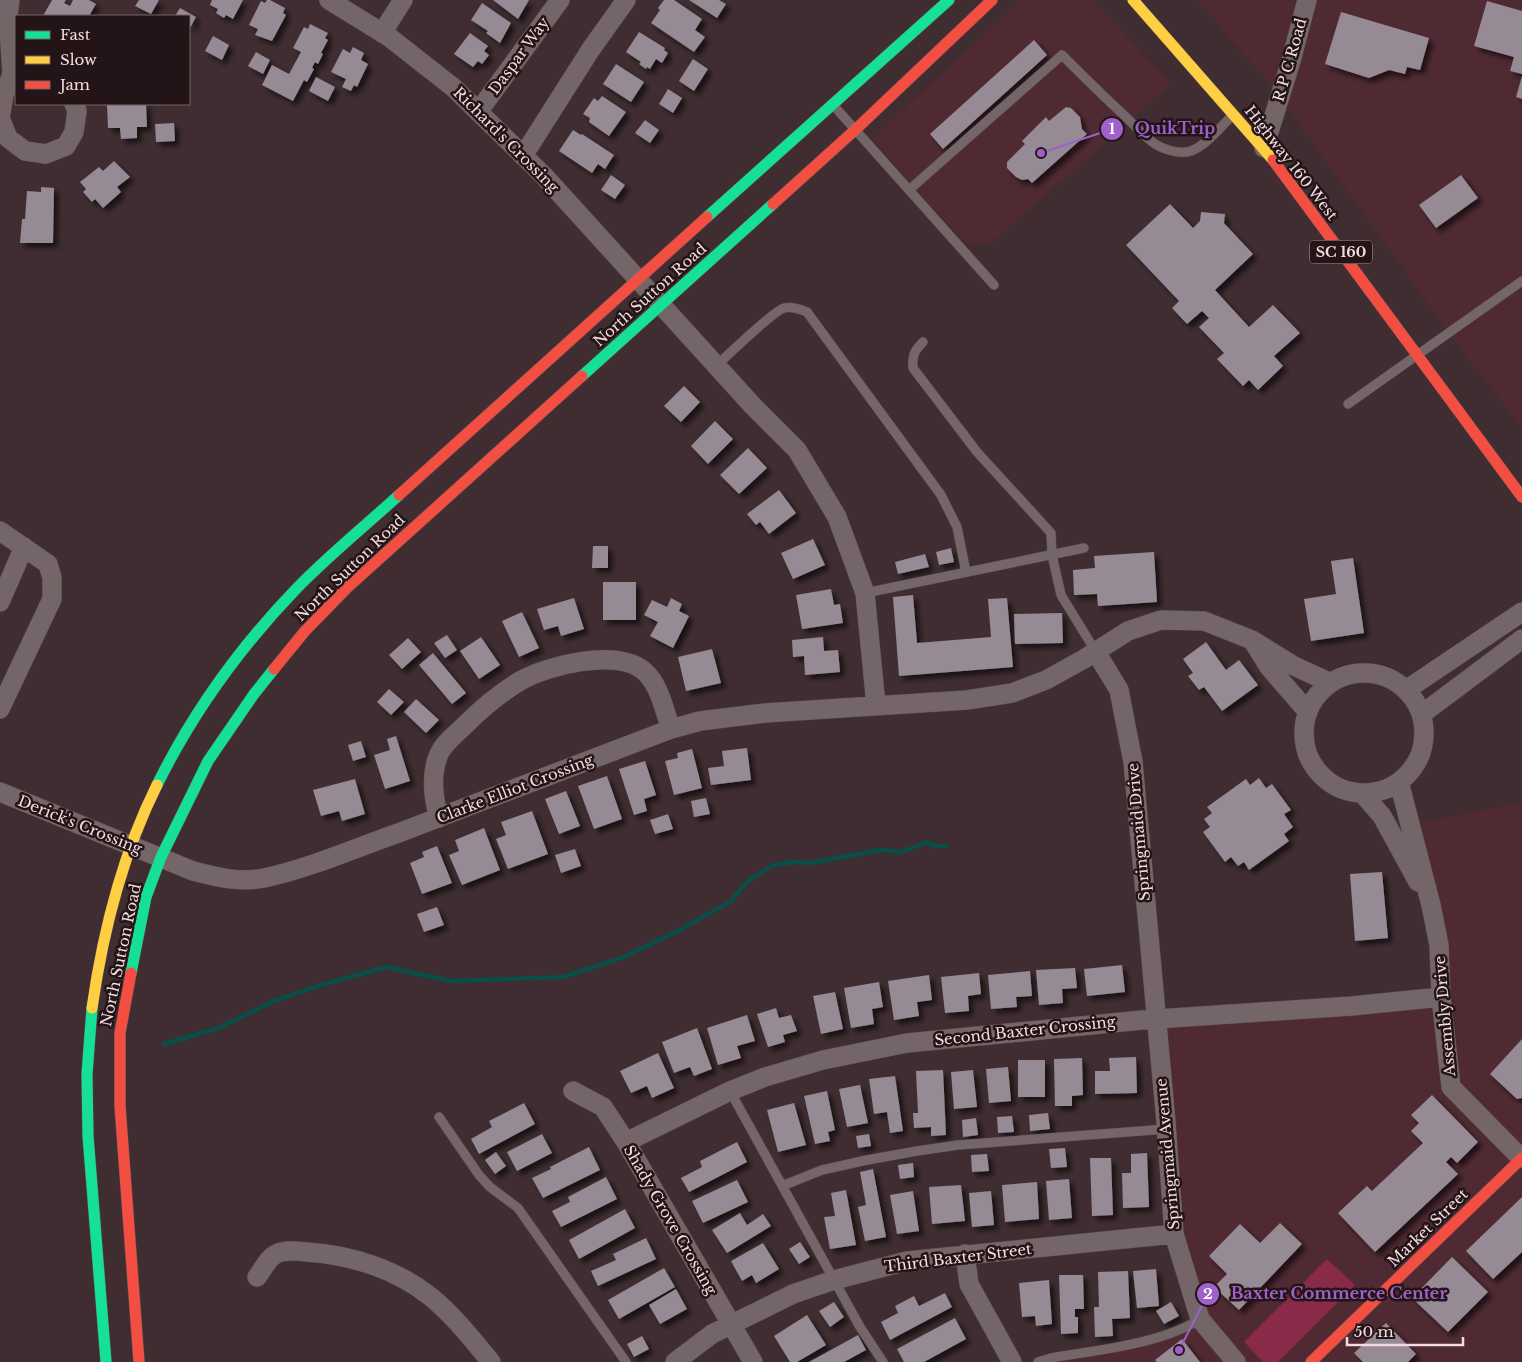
<svg xmlns="http://www.w3.org/2000/svg" width="1522" height="1362" font-family="'Libre Baskerville',serif">
  <style>
    .built { fill: #4f2a33 }
    .green { fill: #8a2a49 }
    .lines { fill: none; stroke-linecap: round; stroke-linejoin: round }
    .stream { stroke: #094e49; stroke-width: 4.5 }
    .building { fill: #968a95; filter: url(#shadow) }
    .lane-casing { stroke: #5a4a4d; stroke-width: 10 }
    .street-casing { stroke: #5a4a4d; stroke-width: 20 }
    .fast-casing { stroke: #5a4a4d; stroke-width: 12 }
    .slow-casing { stroke: #5a4a4d; stroke-width: 12 }
    .jam-casing { stroke: #5a4a4d; stroke-width: 12 }
    .lane { stroke: #746668; stroke-width: 9 }
    .street { stroke: #746668; stroke-width: 19 }
    .fast { stroke: #16e098; stroke-width: 11 }
    .slow { stroke: #ffcf43; stroke-width: 11 }
    .jam { stroke: #f24e42; stroke-width: 11 }
    .labels { text-anchor: middle; stroke-width: 5; stroke-linejoin: round; paint-order: stroke }
    .shield { fill: #231417; stroke: #b5a0a4; stroke-width: 1 }
    .shield-label { font-size: 14px; font-weight: bold; fill: #f3dce0 }
    .street-label { font-size: 15px; fill: #f3dce0; stroke: #231417 }
    .leader { fill: none; stroke: #9f61c9; stroke-width: 2 }
    .callout-dot { fill: #9f61c9; stroke: #231417; stroke-width: 2 }
    .mark-label { font-size: 15px; text-anchor: middle; font-weight: bold; fill: #fff }
    .callout-label { font-size: 16px; text-anchor: middle; font-weight: bold; fill: #9f61c9; stroke: #231417; stroke-width: 5; stroke-linejoin: round; paint-order: stroke }
  </style>
  <defs>
    <filter id="shadow"><feDropShadow dx="4.5" dy="4.5" stdDeviation="2.5" flood-color="#0009"/></filter>
  </defs>
  <rect width="100%" height="100%" fill="#3f2d31"/>
  <path class="built" d="M1021 0H1093L1172 84 998 237 990 243 978 246 972 245 965 243 872 139Z
    M1197 0H1522V428L1456 343 1275 90Z
    M1522 802V1362H1038L1142 1341 1200 1319 1174 1234 1156 1020 1441 997 1410 825Z"/>
  <path class="green" d="M1327 1259 1355 1285 1278 1362H1263L1244 1342Z"/>
  <g class="lines">
    <path class="stream" d="M164 1044 219 1028 274 1001 318 986 386 967 451 981 563 977 624 957 680 930 731 901 749 880 774 865 794 862 810 863 880 850 902 852 927 842 934 846H947"/>
  </g>
  <path class="building" d="M52 0H66L64 3 70 6 73 0H89L96 4 89 16H43Z
    M139 0H159L151 14 135 6Z
    M212 0H243L233 19 226 15 224 18 216 13 218 9 210 5Z
    M267 0H270L285 8 283 13 286 15 272 41 255 35 258 29 249 25 261 1 265 3Z
    M493 0H529L518 19Z
    M664 0H674L702 19 695 30 705 37 694 52 651 23 660 10 658 8Z
    M689 0H719L726 4 717 18Z
    M1487 1 1522 11V74L1510 71 1514 57 1474 46Z
    M482 3 511 23 500 43 486 33 488 31 471 20Z
    M180 8 196 17 189 30V16H175Z
    M1341 12 1429 38 1420 70 1407 67 1405 74 1389 70 1369 78 1325 64Z
    M310 24 328 33 325 38 328 40 321 53 323 54 318 64 315 62 312 68 314 69 307 82 304 80 293 101 262 85 272 65 289 74 301 52 293 48 304 27 308 29Z
    M639 32 665 48 664 50 668 53 662 63 656 59 650 69 647 67 646 69 639 64 641 62 626 52Z
    M470 33 488 46 484 51 489 55 482 64 478 61 473 67 454 54Z
    M213 36 229 45 222 60 205 51Z
    M1034 40 1047 55 943 149 930 134Z
    M353 47 364 53 361 60 368 64 357 87 354 85 351 91 342 87 346 79 331 72 343 49 350 53Z
    M256 52 270 60 263 74 248 66Z
    M693 59 708 69 694 91 679 81Z
    M616 64 644 82 631 102 603 84Z
    M1522 76V99L1516 97Z
    M316 77 335 87 328 101 309 91Z
    M668 89 682 98 673 113 659 104Z
    M602 96 626 112 609 136 589 122 590 118 583 114 594 98 598 101Z
    M112 104H146L147 127H137V138L121 139 120 128H108L107 105Z
    M1066 107 1071 108 1080 117 1082 129 1087 134 1032 183 1028 179 1022 180 1016 177 1007 168V162L1025 144 1022 141 1046 117 1049 121Z
    M645 120 659 130 650 143 635 133Z
    M174 123 175 141 156 142 155 124Z
    M573 130 581 135 582 134 614 155 605 169 598 164 592 173 559 151Z
    M114 161 130 177 117 187 121 192 103 208 95 199 92 202 83 192 86 189 80 182 99 167 103 171Z
    M611 175 625 185 615 199 601 190Z
    M1461 175 1478 198 1436 228 1419 205Z
    M41 187 54 188 53 243H20L22 219H25L27 191 41 192Z
    M1170 204 1193 228 1200 221 1201 212 1225 214 1224 223 1253 254 1215 290 1249 327 1273 305 1300 333 1274 356 1283 366 1258 390 1249 380 1243 386 1217 359 1224 353 1199 327 1209 318 1202 311 1187 324 1172 308 1179 301 1126 245Z
    M684 386 700 402 681 422 664 406Z
    M715 421 733 439 708 464 691 446Z
    M748 448 767 468 739 494 720 475Z
    M779 490 796 513 769 534 760 522 756 525 747 514Z
    M813 539 825 565 793 579 781 553Z
    M593 546H608V568H592Z
    M951 548 954 562 939 565 936 552Z
    M1154 552 1157 602 1098 606 1097 594 1074 595 1073 570 1095 568 1094 556Z
    M925 554 929 567 898 574 895 562Z
    M1353 558 1364 633 1311 641 1304 599 1336 594 1331 561Z
    M603 582H636V620H603Z
    M831 589 834 605 840 604 843 623 802 629 796 595Z
    M913 595 917 643 991 637 988 599 1007 598 1013 667 899 676 893 597Z
    M574 598 584 629 561 636 558 626 544 630 537 609Z
    M671 598 682 604 679 611 689 616 673 648 650 636 658 622 644 615 652 600 667 607Z
    M522 612 539 648 519 657 502 621Z
    M1062 613 1063 643 1015 644 1014 614Z
    M447 635 457 650 445 658 434 643Z
    M481 637 500 665 479 679 460 651Z
    M823 637 824 651 838 650 840 672 805 675 804 656 793 657 792 640Z
    M408 638 421 652 402 669 389 655Z
    M1206 642 1226 670 1239 660 1258 685 1222 711 1204 687 1199 690 1188 676 1193 673 1183 659Z
    M712 649 721 683 686 691 678 657Z
    M433 653 466 693 452 704 419 665Z
    M389 689 404 702 391 715 377 702Z
    M416 699 439 720 426 733 404 712Z
    M396 736 410 781 385 789 374 755 390 750 387 739Z
    M361 741 366 757 353 761 348 745Z
    M747 748 751 780 711 785 708 768 724 766 722 751Z
    M692 749 702 788 674 795 665 761 678 758 677 753Z
    M645 761 656 795 644 799 647 811 634 815 619 769Z
    M607 776 622 819 594 829 578 786Z
    M1259 778 1266 788 1272 784 1291 810 1284 814 1293 827 1284 834 1289 841 1249 870 1244 862 1238 866 1231 857 1225 862 1203 832 1210 827 1204 819 1212 813 1207 807 1246 779 1250 785Z
    M355 779 365 814 342 821 339 811 321 816 313 790Z
    M566 791 580 826 559 834 545 799Z
    M706 798 710 814 694 817 691 801Z
    M532 811 548 854 508 869 496 839 506 835 501 822Z
    M668 814 673 829 655 834 650 820Z
    M484 828 500 870 462 885 449 855 459 851 455 840Z
    M437 846 452 883 422 894 410 863 424 857 422 852Z
    M575 849 581 866 561 873 555 855Z
    M1382 872 1388 938 1355 941 1350 874Z
    M437 907 444 925 424 932 417 914Z
    M1122 965 1125 992 1087 996 1084 969Z
    M1075 968 1077 988 1062 989 1063 1003 1039 1005 1036 970Z
    M1030 971 1032 996 1016 997 1017 1007 991 1009 988 975Z
    M979 973 981 994 968 996 969 1011 945 1013 941 977Z
    M929 975 932 1000 917 1002 919 1016 894 1020 888 981Z
    M879 982 883 1007 872 1009 874 1024 851 1028 844 988Z
    M835 992 843 1029 821 1034 813 996Z
    M776 1008 779 1018 791 1015 797 1031 783 1035 785 1042 768 1047 757 1014Z
    M747 1015 755 1041 737 1046 741 1058 718 1065 707 1028Z
    M697 1028 712 1069 694 1076 690 1067 674 1073 662 1042Z
    M1522 1039V1098L1517 1099 1490 1074Z
    M658 1053 674 1088 652 1098 647 1086 631 1093 620 1071Z
    M1136 1057 1137 1093 1095 1094V1071H1110L1109 1058Z
    M1082 1058 1083 1095 1072 1096V1106H1055L1054 1059Z
    M1018 1060H1045V1097H1018Z
    M1008 1067 1011 1101 989 1103 986 1069Z
    M943 1070 946 1135 931 1136V1127L914 1128 913 1113H918L916 1071Z
    M973 1070 977 1107 954 1109 951 1072Z
    M895 1076 903 1131 890 1133 887 1112 874 1114 869 1079Z
    M860 1085 868 1123 847 1127 839 1089Z
    M827 1091 835 1130 828 1132 830 1141 815 1144 804 1096Z
    M1432 1095 1478 1142 1457 1163 1451 1157 1446 1162 1458 1174 1375 1252 1338 1213 1367 1186 1372 1191 1423 1143 1411 1131 1419 1123 1411 1115Z
    M524 1103 535 1124 479 1154 471 1139 492 1127 489 1121Z
    M794 1103 806 1145 778 1152 767 1110Z
    M1048 1113 1050 1129 1030 1131 1029 1115Z
    M1012 1116 1014 1132 998 1133 997 1117Z
    M976 1118 978 1135 963 1137 962 1120Z
    M542 1134 552 1153 517 1171 507 1152Z
    M869 1134 871 1146 858 1148 856 1136Z
    M737 1142 747 1162 689 1192 681 1178 702 1167 700 1161Z
    M589 1147 600 1170 543 1198 532 1178 551 1169 550 1167Z
    M1065 1148 1067 1167 1051 1168 1049 1149Z
    M496 1152 506 1166 495 1174 485 1160Z
    M1147 1153 1149 1207 1123 1208 1122 1173H1131V1154Z
    M987 1154 989 1171 972 1172 971 1155Z
    M1090 1158H1111L1113 1215 1092 1216Z
    M913 1163 914 1177 900 1179 898 1165Z
    M873 1169 886 1237 865 1241 858 1207 866 1205 860 1172Z
    M606 1177 617 1199 561 1227 552 1211 570 1202 568 1197Z
    M1069 1179 1072 1218 1049 1220 1046 1181Z
    M737 1180 748 1202 703 1223 692 1201Z
    M1037 1182 1039 1219 1005 1222 1002 1185Z
    M961 1185 965 1221 932 1224 929 1187Z
    M846 1190 856 1245 830 1249 824 1217 835 1216 831 1193Z
    M913 1191 919 1231 897 1234 890 1195Z
    M991 1191 994 1225 972 1227 969 1193Z
    M1522 1197V1252L1493 1279 1466 1251Z
    M625 1209 635 1228 579 1259 569 1240Z
    M740 1213 747 1225 763 1214 771 1226 727 1253 712 1230Z
    M1280 1223 1302 1244 1239 1310 1214 1287 1227 1274 1209 1256 1240 1224 1260 1243Z
    M646 1238 656 1259 598 1286 591 1271 616 1260 613 1254Z
    M800 1242 810 1257 799 1264 789 1249Z
    M763 1243 779 1269 756 1283 752 1275 742 1281 731 1261Z
    M1452 1257 1488 1292 1448 1332 1412 1298Z
    M664 1268 675 1287 619 1319 608 1300Z
    M1156 1269 1159 1306 1137 1308 1133 1271Z
    M1128 1271 1130 1318 1112 1319 1113 1336 1095 1337 1094 1307H1099L1098 1272Z
    M1059 1275H1083L1084 1309H1075V1317H1078V1333L1061 1334Z
    M1049 1280 1052 1324 1036 1326 1035 1316 1022 1317 1019 1283Z
    M676 1289 687 1309 660 1324 649 1305Z
    M945 1293 952 1307 890 1340 881 1322 898 1313 895 1306 914 1296 919 1306Z
    M834 1302 844 1317 830 1327 819 1311Z
    M1171 1302 1179 1316 1164 1324 1156 1311Z
    M807 1315 826 1345 797 1362H790L774 1336Z
    M955 1318 966 1339 924 1362H904L897 1349Z
    M1386 1323 1416 1354 1408 1362H1363L1354 1353Z
    M858 1335 866 1350 844 1362H809Z
    M642 1336 649 1349 634 1357 627 1344Z
    M1182 1339 1200 1362H1157L1155 1360Z"/>
  <g class="lines">
    <g class="lane-casing">
      <path id="lane" d="M834 106 994 285
        M909 190 1062 55C1083 76 1104 97 1126 117 1134 125 1142 134 1151 141 1161 149 1179 155 1191 151 1207 145 1220 127 1232 116
        M923 342C914 351 912 356 913 368L977 452 1051 533 1052 555 1061 595 1096 652
        M716 366C728 355 772 312 784 308 792 306 800 309 807 312L941 495 957 527 966 572
        M1348 404 1522 281
        M865 593 1084 548
        M730 1091 860 1327 883 1362
        M439 1117 479 1175 490 1187 518 1208 626 1362
        M782 1186 822 1170 867 1160 917 1151 958 1145 1167 1129
        M1038 1362 1051 1358C1096 1350 1162 1344 1200 1319"/>
    </g>
    <g class="street-casing">
      <path id="street" d="M329 0 389 37 454 88 545 177 753 406 797 450 837 517 865 593 876 705
        M382 33 403 0
        M478 112 560 0
        M0 118 8 138 25 151 46 154 66 146 74 132 77 111 74 104
        M0 118 4 95 12 74 8 15 10 0
        M1264 148 1291 61 1307 0
        M523 156 591 49 626 0
        M0 531 48 564 52 578V599L0 709
        M0 602 24 547
        M1254 643 1269 667 1308 712
        M1096 652 1119 690 1133 762 1166 1122 1174 1234 1200 1319 1236 1362
        M1304 733a60 60 0 1 1 120 0a60 60 0 1 1-120 0Z
        M1406 690 1522 612
        M1422 714 1522 639
        M1399 782 1431 905 1439 945 1441 997 1451 1087 1521 1158
        M0 792 193 871C217 877 239 883 264 878 308 869 358 847 401 832 491 798 581 763 671 729L700 721 765 713 967 700 1012 693 1046 680 1084 659 1128 631 1161 620 1204 621 1252 640 1294 666 1331 683
        M1362 793 1382 816 1418 882
        M439 818C433 797 430 775 439 754 444 743 455 735 464 726 481 709 500 693 520 681 548 665 617 648 644 671 660 685 664 710 671 729
        M573 1091 603 1107 626 1142 753 1362
        M626 1142 730 1091 765 1077 823 1060 907 1043 1142 1020 1352 1006 1441 997
        M965 1254 969 1284 1012 1362
        M257 1277C262 1271 267 1260 273 1256 282 1249 297 1251 307 1252 351 1255 396 1269 431 1297 454 1316 472 1339 491 1362
        M675 1362 712 1334 793 1294 834 1280 907 1261 1174 1234"/>
    </g>
    <g class="fast-casing">
      <path id="fast" d="M707 217 949 0
        M582 376 773 204
        M157 785C193 712 240 647 297 588 329 555 365 526 399 495
        M131 973 146 897 161 857 208 761 254 694 274 669
        M92 1008 87 1074 88 1136 106 1362"/>
    </g>
    <g class="slow-casing">
      <path id="slow" d="M1133 0 1273 160
        M92 1008C103 931 122 855 157 785"/>
    </g>
    <g class="jam-casing">
      <path id="jam" d="M1273 160 1522 497
        M773 204 855 130 992 0
        M399 495 707 217
        M274 669 305 631 348 587 582 376
        M131 973 120 1033V1106L139 1362
        M1311 1362 1522 1158"/>
    </g>
    <use href="#lane" class="lane"/>
    <use href="#street" class="street"/>
    <use href="#fast" class="fast"/>
    <use href="#slow" class="slow"/>
    <use href="#jam" class="jam"/>
  </g>
  <g class="labels">
    <rect class="shield" x="1310" y="240.5" width="62" height="23" rx="4"/>
    <g class="shield-label">
      <text x="1341" y="257">SC 160</text>
    </g>
    <g class="street-label">
      <text transform="translate(519 56) rotate(-54)" y="5">Daspar Way</text>
      <text transform="translate(1290 60) rotate(-74)" y="5">R P C Road</text>
      <text transform="translate(506 140) rotate(45)" y="5">Richard's Crossing</text>
      <text transform="translate(1291 163) rotate(52)" y="5">Highway 160 West</text>
      <text transform="translate(650 295) rotate(-42)" y="5">North Sutton Road</text>
      <text transform="translate(350 568) rotate(-44)" y="5">North Sutton Road</text>
      <text transform="translate(515 789) rotate(-21)" y="5">Clarke Elliot Crossing</text>
      <text transform="translate(80 825) rotate(22)" y="5">Derick's Crossing</text>
      <text transform="translate(1139 832) rotate(-95)" y="5">Springmaid Drive</text>
      <text transform="translate(121 955) rotate(-78)" y="5">North Sutton Road</text>
      <text transform="translate(1445 1016) rotate(-95)" y="5">Assembly Drive</text>
      <text transform="translate(1025 1031) rotate(-6)" y="5">Second Baxter Crossing</text>
      <text transform="translate(1168 1154) rotate(-95)" y="5">Springmaid Avenue</text>
      <text transform="translate(670 1220) rotate(60)" y="5">Shady Grove Crossing</text>
      <text transform="translate(1428 1228) rotate(-44)" y="5">Market Street</text>
      <text transform="translate(958 1258) rotate(-7)" y="5">Third Baxter Street</text>
    </g>
  </g>
  <path class="leader" d="M1041 153L1112 129M1179 1350L1208 1294"/>
  <g class="callout-dot">
    <circle cx="1041" cy="153" r="5"/>
    <circle cx="1179" cy="1350" r="5"/>
    <circle cx="1112" cy="129" r="12"/>
    <circle cx="1208" cy="1294" r="12"/>
  </g>
  <g class="mark-label">
    <text x="1112" y="134">1</text>
    <text x="1208" y="1299">2</text>
  </g>
  <g class="callout-label">
    <text x="1175" y="134">QuikTrip</text>
    <text x="1339" y="1299">Baxter Commerce Center</text>
  </g>
  <rect x="15" y="15" width="175" height="90" fill="#231417" stroke="#766467"/>
  <rect x="25" y="31" width="25" height="8" fill="#16e098" stroke="#766467"/>
  <text x="60" y="40" font-size="15" fill="#f3dce0">Fast</text>
  <rect x="25" y="56" width="25" height="8" fill="#ffcf43" stroke="#766467"/>
  <text x="60" y="65" font-size="15" fill="#f3dce0">Slow</text>
  <rect x="25" y="81" width="25" height="8" fill="#f24e42" stroke="#766467"/>
  <text x="60" y="90" font-size="15" fill="#f3dce0">Jam</text>
  <path d="M1347 1337v8h116v-8" fill="none" stroke="#f3dce0" stroke-width="2.5"/>
  <text x="1354" y="1337" font-size="15" fill="#f3dce0" stroke="#231417" stroke-width="4" paint-order="stroke">50 m</text>
</svg>
